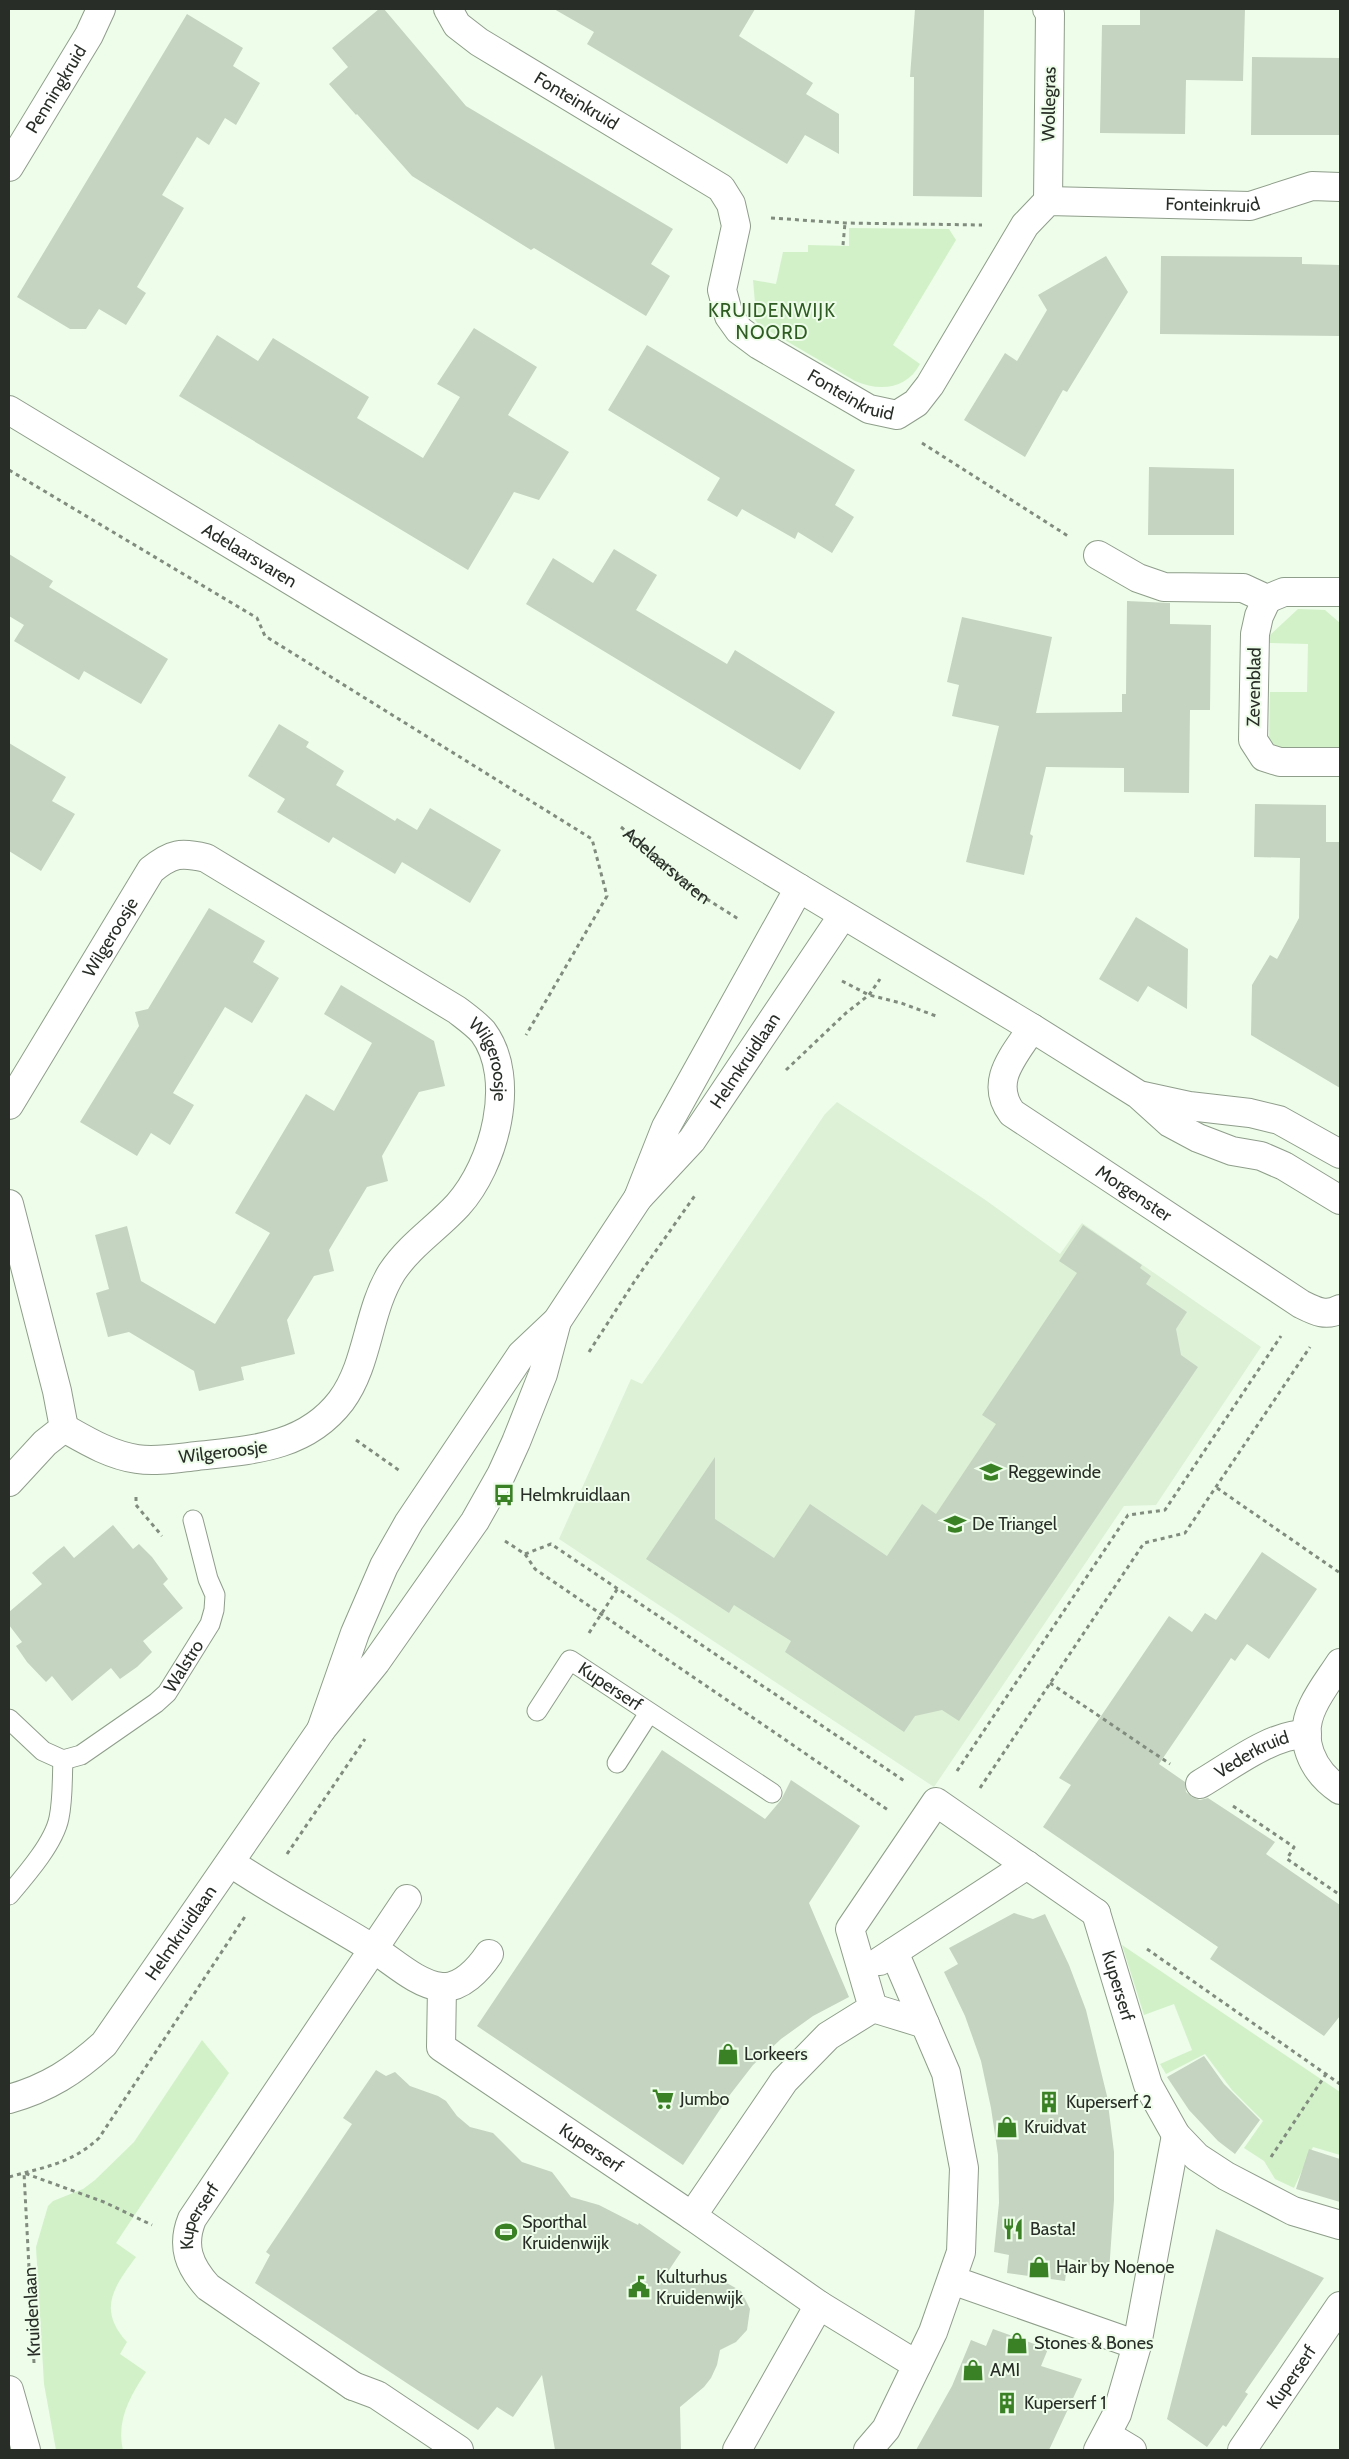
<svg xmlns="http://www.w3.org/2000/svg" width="1349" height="2459" font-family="Cabin,sans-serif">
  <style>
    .built { fill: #ddf1d7 }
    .green { fill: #d2f1c9 }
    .building { fill: #c5d4c1 }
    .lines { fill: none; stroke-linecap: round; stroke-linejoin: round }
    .service-casing { stroke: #8f9d8b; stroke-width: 21 }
    .pedestrian-casing { stroke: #8f9d8b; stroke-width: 30 }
    .minor-casing { stroke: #8f9d8b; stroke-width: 30 }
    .tertiary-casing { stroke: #8f9d8b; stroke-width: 30 }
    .path { stroke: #818c7f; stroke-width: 3; stroke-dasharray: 4 4; stroke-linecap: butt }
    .service { stroke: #fff; stroke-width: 19 }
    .pedestrian { stroke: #fff; stroke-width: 28 }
    .minor { stroke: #fff; stroke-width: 28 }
    .tertiary { stroke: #fff; stroke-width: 28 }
    .labels { text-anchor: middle; stroke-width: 4; stroke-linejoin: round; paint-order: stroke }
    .street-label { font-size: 18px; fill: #282e27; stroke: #edfde9 }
    .poi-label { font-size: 18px; fill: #282e27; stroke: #edfde9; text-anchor: start }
    .neighbourhood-label { font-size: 19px; letter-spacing: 1px; fill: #2f5c22; stroke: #edfde9 }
  </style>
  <rect width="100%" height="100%" fill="#edfde9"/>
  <path class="built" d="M837 1102 984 1199 1060 1254 1082 1223 1261 1347 1156 1505 1124 1506 934 1787 559 1539 631 1379 642 1384 825 1114Z"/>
  <path class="green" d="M849 228 949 229 956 240 893 345 920 364C907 389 880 392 855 381L759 325 746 308 755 303 753 280 776 284 783 252H808V245L849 246Z
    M1298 609 1325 610 1340 623V754L1276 753 1269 744 1270 692H1307L1308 644 1269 643V636Z
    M1122 1945 1340 2092V2155L1313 2147 1294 2188 1275 2179 1264 2161 1244 2148 1263 2121 1232 2090 1205 2054 1166 2074 1160 2064 1192 2050 1174 2004 1144 2015Z
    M202 2040 229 2073 116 2243 136 2257C114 2287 97 2309 127 2342L120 2354 146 2372C130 2396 116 2421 123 2450H56L44 2384 36 2247 48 2206 53 2201 83 2189 95 2180 134 2142Z"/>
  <path class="building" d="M379 9H384L466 106 673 229 651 264 670 276 646 316 534 248 531 250 412 176 357 114 356 115 329 84 348 67 332 48Z
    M554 9H755L739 36 813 83 806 94 839 114V154L805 135 787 164 587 44 594 32Z
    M915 9H984L982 197 913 196 914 77H910Z
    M1140 9H1245L1243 81 1186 80 1185 134 1100 133 1102 25H1140Z
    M187 14 243 48 233 66 260 83 236 125 225 118 209 145 197 137 162 195 184 208 137 287 146 293 126 325 99 309 86 329H70L17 297Z
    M1252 57 1340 58V135H1251Z
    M1106 256 1128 292 1067 392 1063 390 1025 457 964 420 1005 353 1017 361 1047 310 1038 295Z
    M1161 256 1302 257V264L1340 265V336L1160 334Z
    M474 328 537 367 508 415 569 452 539 500 514 492 468 570 179 396 217 335 258 361 273 338 369 397 357 418 423 458 460 397 437 384Z
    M647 345 855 470 835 505 854 517 832 553 798 532 795 539 742 509 737 517 707 500 720 478 608 410Z
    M1149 467 1234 469V535H1148Z
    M614 549 657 575 636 610 727 664 735 650 835 712 800 770 526 604 553 558 593 583Z
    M9 554 53 581 49 587 168 659 141 704 84 671 79 680 14 641 24 625 9 616Z
    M1127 601 1170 603V624L1211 625 1210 710H1190L1189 793 1124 792V768L1046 767 1030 834 1033 836 1024 875 966 862 999 726 952 716 959 685 947 682 962 617 1052 637 1036 713 1122 712V694H1126Z
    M279 724 309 742 306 747 344 771 336 785 395 821 397 818 417 830 430 808 501 850 470 903 402 862 395 874 333 837 329 843 277 812 285 799 248 776Z
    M9 743 66 777 52 801 75 814 41 871 9 851Z
    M1255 804 1326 805V842H1340V1088L1251 1035 1252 985 1270 955 1277 959 1299 918 1300 858 1254 857Z
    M209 908 265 941 253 962 279 978 252 1023 225 1007 173 1093 194 1105 170 1145 151 1133 137 1156 80 1122 139 1026 135 1012 148 1009Z
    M1136 917 1188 949 1187 1009 1148 986 1138 1002 1099 979Z
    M341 985 434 1041 445 1086 419 1092 382 1156 388 1181 367 1187 329 1250 334 1271 314 1276 287 1320 295 1354 241 1367 244 1380 199 1391 194 1371 129 1332 108 1337 96 1293 109 1289 95 1235 127 1226 141 1281 215 1324 270 1233 235 1213 306 1094 334 1111 372 1043 324 1014Z
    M1083 1225 1142 1265 1140 1268 1151 1276 1146 1284 1187 1312 1176 1329 1181 1355 1198 1367 959 1721 942 1710 915 1716 904 1732 785 1652 791 1641 734 1605 729 1613 646 1559 715 1457V1519L774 1558 810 1504 887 1556 922 1504 936 1514 996 1424 982 1415 1077 1273 1059 1261Z
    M113 1525 133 1549 139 1544 152 1557 168 1579 163 1584 183 1608 143 1641 152 1652 137 1667 120 1679 111 1668 72 1701 52 1676 46 1682 27 1662 16 1646 22 1642 9 1625V1612L42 1584 32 1573 48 1559 64 1546 74 1558Z
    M1262 1552 1317 1589 1269 1659 1247 1644 1235 1661 1231 1658 1159 1764 1185 1782 1186 1792 1192 1797 1200 1800 1208 1798 1275 1842 1266 1854 1340 1905V2016L1324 2036 1210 1959 1218 1947 1043 1827 1071 1785 1059 1778 1169 1616 1192 1632 1205 1613 1216 1620Z
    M662 1750 765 1819 781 1800 791 1780 860 1826 809 1903 849 1997 813 2016 781 2039 753 2065 729 2096 683 2165 477 2026Z
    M1014 1913 1033 1919 1045 1914 1069 1965 1086 2010 1107 2096 1114 2152V2200L1109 2272 1068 2258 1065 2281 1007 2273 1009 2255 994 2252 999 2203 998 2155 991 2108 981 2061 965 2016 944 1972 958 1964 949 1948Z
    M1204 2056 1224 2084 1260 2120 1235 2154 1218 2141 1189 2110 1167 2077Z
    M376 2070 386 2076 395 2072 410 2086 438 2096 446 2101 457 2116 470 2127 493 2133 522 2162 552 2172 571 2197 599 2205 638 2225 639 2223 681 2252 667 2273 725 2282 741 2291 750 2309 747 2330 736 2342 720 2350 717 2365 711 2378 704 2387 680 2407 681 2450H555L542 2375 513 2417 497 2407 478 2430 255 2283 270 2255 266 2252 352 2124 343 2118Z
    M1309 2149 1340 2159V2202L1296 2189Z
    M1216 2229 1324 2278 1245 2392 1248 2394 1226 2427 1223 2425 1207 2447 1167 2419Z
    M993 2329 1048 2349 1041 2366 1082 2379 1049 2450H916L952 2386 971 2340 986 2346Z"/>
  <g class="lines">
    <g class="service-casing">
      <g id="service">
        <path id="s2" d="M537 1711 570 1660 772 1793"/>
        <path id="s3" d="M9 1719 43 1751 63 1760 81 1755 156 1703 167 1693 210 1624 214 1610 215 1595 208 1579 193 1520"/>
        <path d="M617 1763 649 1713"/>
        <path d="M9 1895C26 1875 54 1843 59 1818 63 1799 62 1779 63 1760"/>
      </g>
    </g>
    <g class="pedestrian-casing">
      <g id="pedestrian">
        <path d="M880 1961 1027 1865"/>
        <path id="s4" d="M442 1987 441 2047 692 2216 784 2081 828 2036 873 2008 850 1929 936 1802 1096 1913"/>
        <path d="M873 2008 925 2024"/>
        <path d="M692 2216 819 2305 917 2365"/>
        <path d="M952 2280 1137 2345"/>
        <path d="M353 2386 377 2395 459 2450"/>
        <path d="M737 2450 819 2305"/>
        <path d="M868 2450 886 2429 917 2365 933 2332 961 2252 964 2168 946 2073 894 1952"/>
      </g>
    </g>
    <g class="minor-casing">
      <g id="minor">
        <path id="s5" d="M448 9 457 25 479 42 721 188 731 204 736 226 722 290 729 316 739 330 759 345 869 409 897 415 916 403 930 385 1025 225 1048 201 1250 206 1312 186 1340 187"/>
        <path d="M1047 9 1050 13 1048 201"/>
        <path id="s6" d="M9 167 89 35 101 9"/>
        <path id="s7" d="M9 410 799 888"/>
        <path d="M1098 555 1138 578 1164 587 1243 588 1267 599 1284 592H1340"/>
        <path d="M1267 599 1259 616 1255 634 1253 740 1264 757 1280 762H1340"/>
        <path id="s8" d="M1032 1028C1015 1055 988 1081 1012 1113L1301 1304C1315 1311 1326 1317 1340 1309"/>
        <path id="s9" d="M9 1105 151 870C172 853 181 852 206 858L457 1010C466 1017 476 1024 483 1032 518 1079 494 1165 458 1205 437 1228 410 1245 392 1272 367 1312 369 1363 341 1401 305 1448 251 1450 197 1456 178 1458 156 1462 137 1459 110 1455 87 1441 64 1428"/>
        <path d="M9 1204 57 1391 64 1428 45 1443 9 1482"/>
        <path d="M1340 1663C1331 1677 1320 1691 1313 1706 1297 1739 1312 1771 1340 1790"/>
        <path id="s10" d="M1200 1784C1231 1766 1271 1734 1307 1734"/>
        <path d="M231 1863C277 1894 327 1920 375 1950 394 1962 417 1984 441 1987 461 1989 479 1969 489 1954"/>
        <path id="s11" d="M1096 1913 1148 2085 1176 2135 1197 2157 1226 2176 1293 2211 1340 2225"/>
        <path id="s12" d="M353 2386 208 2287C189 2266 181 2246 192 2219L407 1899"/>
        <path d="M1107 2435 1132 2450"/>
        <path d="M1098 2450 1117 2414 1137 2345 1176 2135"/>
        <path id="s13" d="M1242 2450 1340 2306"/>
      </g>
    </g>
    <g class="tertiary-casing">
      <g id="tertiary">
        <path d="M1143 1096 1189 1106 1250 1113 1279 1120 1340 1154"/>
        <path d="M638 1198 666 1127 799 888 1032 1028 1139 1095 1170 1123 1198 1138 1232 1151 1261 1156 1284 1166 1340 1200"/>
        <path id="s14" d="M321 1730 355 1633 384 1566 409 1522 521 1355 557 1321 638 1198 692 1140 843 915"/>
        <path id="s15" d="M9 2099C48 2088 74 2071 104 2044L321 1730 376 1662 475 1521 501 1475 516 1442 543 1374 557 1321"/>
        <path d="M9 2390 26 2450"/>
      </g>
    </g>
    <g class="path">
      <path d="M771 218 845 223 982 225"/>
      <path d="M843 245 845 223"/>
      <path d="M922 443 1068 536"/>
      <path d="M9 470 257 618 265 636 592 839 607 896 526 1035"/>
      <path id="s1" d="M621 827 702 896 740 920"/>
      <path d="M842 981 869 995 901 1003 936 1016"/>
      <path d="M786 1070 846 1013 869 995 880 979"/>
      <path d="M589 1352 636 1279 696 1194"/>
      <path d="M356 1440 400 1471"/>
      <path d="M1217 1488 1340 1573"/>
      <path d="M136 1497V1505L162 1536"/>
      <path d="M505 1541 525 1554 535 1569 888 1810"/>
      <path d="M525 1554 551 1544 906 1782"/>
      <path d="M589 1633 618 1588"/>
      <path d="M1050 1683 1170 1764"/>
      <path d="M957 1771 1128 1515 1165 1510 1281 1336"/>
      <path d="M980 1788 1144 1543 1185 1533 1310 1347"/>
      <path d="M1233 1806 1294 1847 1287 1859 1340 1895"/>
      <path d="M287 1854 365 1739"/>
      <path d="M1147 1949 1340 2084"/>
      <path d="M1271 2157 1326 2074"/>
      <path d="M9 2177C44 2167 71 2164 99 2138L246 1915"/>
      <path d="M34 2363 24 2173 104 2202 152 2225"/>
    </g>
    <use href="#service" class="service"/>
    <use href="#pedestrian" class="pedestrian"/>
    <use href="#minor" class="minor"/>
    <use href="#tertiary" class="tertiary"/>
  </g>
  <defs>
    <g id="school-bare" transform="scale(1.725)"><path d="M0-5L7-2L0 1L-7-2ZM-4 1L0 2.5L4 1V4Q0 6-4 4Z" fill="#3a8024" stroke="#edfde9" stroke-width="2.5" paint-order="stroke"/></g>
    <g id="bus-bare" transform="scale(1.725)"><path d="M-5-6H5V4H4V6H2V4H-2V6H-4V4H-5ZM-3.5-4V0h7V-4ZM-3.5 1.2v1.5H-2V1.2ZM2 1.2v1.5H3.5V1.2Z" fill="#3a8024" stroke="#edfde9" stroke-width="2.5" paint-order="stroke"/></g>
    <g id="shop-bare" transform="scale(1.725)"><path d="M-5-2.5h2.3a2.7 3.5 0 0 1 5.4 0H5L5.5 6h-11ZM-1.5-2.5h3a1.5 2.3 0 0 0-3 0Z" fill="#3a8024" stroke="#edfde9" stroke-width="2.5" paint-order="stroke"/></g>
    <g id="supermarket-bare" transform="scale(1.725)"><path d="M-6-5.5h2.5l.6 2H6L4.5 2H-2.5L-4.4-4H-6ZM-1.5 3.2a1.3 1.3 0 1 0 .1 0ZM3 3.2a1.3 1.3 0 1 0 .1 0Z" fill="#3a8024" stroke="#edfde9" stroke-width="2.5" paint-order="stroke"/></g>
    <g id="building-bare" transform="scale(1.725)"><path d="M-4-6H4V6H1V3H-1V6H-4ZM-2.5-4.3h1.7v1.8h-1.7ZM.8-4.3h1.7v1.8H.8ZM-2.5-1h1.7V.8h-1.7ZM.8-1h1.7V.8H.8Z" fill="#3a8024" stroke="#edfde9" stroke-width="2.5" paint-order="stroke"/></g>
    <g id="restaurant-bare" transform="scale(1.725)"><path d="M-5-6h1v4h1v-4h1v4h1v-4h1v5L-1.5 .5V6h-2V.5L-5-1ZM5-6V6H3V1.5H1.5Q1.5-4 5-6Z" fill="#3a8024" stroke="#edfde9" stroke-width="2.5" paint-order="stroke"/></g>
    <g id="stadium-bare" transform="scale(1.725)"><path d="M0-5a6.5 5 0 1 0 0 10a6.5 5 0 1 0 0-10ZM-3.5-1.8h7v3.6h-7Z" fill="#3a8024" stroke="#edfde9" stroke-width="2.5" paint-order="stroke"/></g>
    <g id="civic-bare" transform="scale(1.725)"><path d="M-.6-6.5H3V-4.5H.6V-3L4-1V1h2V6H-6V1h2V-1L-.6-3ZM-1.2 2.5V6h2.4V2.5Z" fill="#3a8024" stroke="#edfde9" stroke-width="2.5" paint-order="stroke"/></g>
  </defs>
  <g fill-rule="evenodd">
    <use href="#school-bare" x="991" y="1472"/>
    <use href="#bus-bare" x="504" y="1495"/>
    <use href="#school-bare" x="955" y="1524"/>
    <use href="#shop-bare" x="728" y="2054"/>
    <use href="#supermarket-bare" x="663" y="2099"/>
    <use href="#building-bare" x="1049" y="2102"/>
    <use href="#shop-bare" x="1007" y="2127"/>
    <use href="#restaurant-bare" x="1013" y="2229"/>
    <use href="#stadium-bare" x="506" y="2232"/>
    <use href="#shop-bare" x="1039" y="2267"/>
    <use href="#civic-bare" x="639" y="2287"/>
    <use href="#shop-bare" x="1017" y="2343"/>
    <use href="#shop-bare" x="973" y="2370"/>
    <use href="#building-bare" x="1007" y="2403"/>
  </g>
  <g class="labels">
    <g class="street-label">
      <text dy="6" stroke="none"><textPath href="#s6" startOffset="91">Penningkruid</textPath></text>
      <text dy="6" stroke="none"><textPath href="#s5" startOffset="160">Fonteinkruid</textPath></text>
      <text transform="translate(1049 104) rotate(-89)" y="6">Wollegras</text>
      <text dy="6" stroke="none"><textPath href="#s5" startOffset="1090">Fonteinkruid</textPath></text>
      <text dy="6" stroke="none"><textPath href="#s5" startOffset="610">Fonteinkruid</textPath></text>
      <text dy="6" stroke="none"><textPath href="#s7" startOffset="281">Adelaarsvaren</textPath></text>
      <text transform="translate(1254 687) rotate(-89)" y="6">Zevenblad</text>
      <text dy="6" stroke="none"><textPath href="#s1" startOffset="60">Adelaarsvaren</textPath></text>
      <text dy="6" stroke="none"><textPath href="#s9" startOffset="196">Wilgeroosje</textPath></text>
      <text dy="6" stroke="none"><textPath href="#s14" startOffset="799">Helmkruidlaan</textPath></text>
      <text dy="6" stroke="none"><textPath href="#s9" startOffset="690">Wilgeroosje</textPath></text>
      <text dy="6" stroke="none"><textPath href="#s8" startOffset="241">Morgenster</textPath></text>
      <text transform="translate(223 1452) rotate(-7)" y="6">Wilgeroosje</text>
      <text dy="6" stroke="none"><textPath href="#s3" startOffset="225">Walstro</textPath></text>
      <text dy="6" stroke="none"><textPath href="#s2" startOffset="109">Kuperserf</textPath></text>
      <text dy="6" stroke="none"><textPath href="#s10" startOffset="60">Vederkruid</textPath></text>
      <text dy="6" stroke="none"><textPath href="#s15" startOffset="246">Helmkruidlaan</textPath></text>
      <text dy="6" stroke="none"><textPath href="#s11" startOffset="76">Kuperserf</textPath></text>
      <text dy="6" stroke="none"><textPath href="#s4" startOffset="241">Kuperserf</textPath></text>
      <text dy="6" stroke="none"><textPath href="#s12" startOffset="255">Kuperserf</textPath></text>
      <text transform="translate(32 2312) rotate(-93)" y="6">Kruidenlaan</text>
      <text dy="6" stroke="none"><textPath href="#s13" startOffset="88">Kuperserf</textPath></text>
    </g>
    <g class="poi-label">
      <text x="1008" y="1478">Reggewinde</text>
      <text x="520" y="1501">Helmkruidlaan</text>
      <text x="972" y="1530">De Triangel</text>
      <text x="744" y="2060">Lorkeers</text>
      <text x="680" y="2105">Jumbo</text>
      <text x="1066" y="2108">Kuperserf 2</text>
      <text x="1024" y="2133">Kruidvat</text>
      <text x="522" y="2228">Sporthal<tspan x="522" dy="21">Kruidenwijk</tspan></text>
      <text x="1030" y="2235">Basta!</text>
      <text x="1056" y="2273">Hair by Noenoe</text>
      <text x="656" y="2283">Kulturhus<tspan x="656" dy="21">Kruidenwijk</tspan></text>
      <text x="1034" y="2349">Stones &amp; Bones</text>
      <text x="990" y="2376">AMI</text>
      <text x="1024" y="2409">Kuperserf 1</text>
    </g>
    <g class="neighbourhood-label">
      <text x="772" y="317">KRUIDENWIJK<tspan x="772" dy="22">NOORD</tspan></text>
    </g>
  </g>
  <rect width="1349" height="2459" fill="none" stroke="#282e27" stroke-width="20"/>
</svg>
